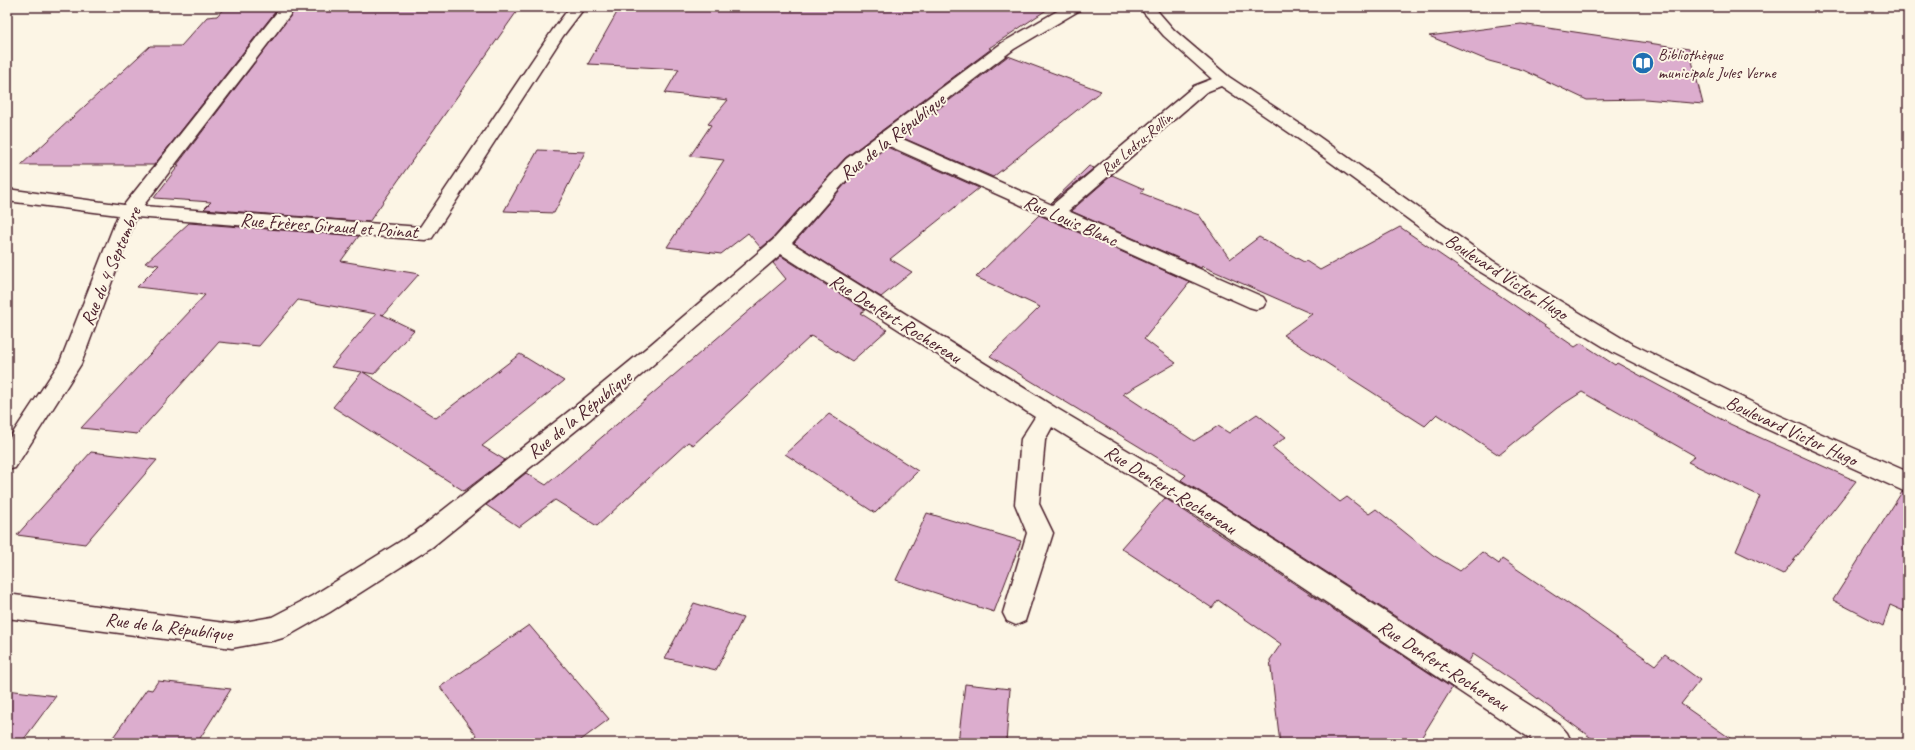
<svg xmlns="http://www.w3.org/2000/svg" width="1915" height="750" font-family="Caveat,sans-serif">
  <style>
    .building { fill: #dcadce; stroke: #4a1f2b }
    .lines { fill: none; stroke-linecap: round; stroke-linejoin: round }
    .minor-casing { stroke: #4a1f2b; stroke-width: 3 }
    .minor { fill: #fcf5e5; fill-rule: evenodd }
    .labels { text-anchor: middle; stroke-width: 4; stroke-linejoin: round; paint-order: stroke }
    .far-poi-label { font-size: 16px; fill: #4a1f2b; stroke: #fcf5e5; text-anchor: start }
    .far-street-label { font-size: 16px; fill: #4a1f2b; stroke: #fcf5e5 }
    .street-label { font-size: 19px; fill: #4a1f2b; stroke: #fcf5e5 }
  </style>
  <rect width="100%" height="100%" fill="#fcf5e5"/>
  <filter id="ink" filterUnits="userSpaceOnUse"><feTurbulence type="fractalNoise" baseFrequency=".025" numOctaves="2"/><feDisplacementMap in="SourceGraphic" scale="8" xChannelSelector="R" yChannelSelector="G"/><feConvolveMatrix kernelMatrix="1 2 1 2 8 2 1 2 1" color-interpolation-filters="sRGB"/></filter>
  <g filter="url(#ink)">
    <path class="building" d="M225 7H279L154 165H21L150 46H181L207 17 217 16Z
      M297 7H520L369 222 204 209 211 202 154 198 179 165H177Z
      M620 7H1051L989 48 991 49 845 158 772 239 761 248 748 233 721 254 667 247 724 160 690 156 711 125 708 124 728 100 665 93 679 69 588 64Z
      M1521 24 1689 49 1703 104 1645 99 1587 100 1523 70 1489 61 1429 36Z
      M1008 56 1101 91 993 177 901 137Z
      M887 147 979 188 890 259 912 272 881 297 794 243 859 168Z
      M538 150 585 152 554 213 504 211Z
      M1089 166 1094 168 1051 203Z
      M1112 175 1144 189 1141 193 1199 215 1230 259 1259 237 1304 262 1306 261 1320 270 1400 227 1575 347 1581 343 1615 365 1617 363 1730 424 1856 481 1783 574 1736 551 1760 496 1688 462 1695 456 1582 392 1557 408 1499 455 1437 414 1425 426 1283 335 1312 314 1202 266 1201 268 1071 211Z
      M1039 215 1190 282 1144 339 1176 363 1123 394 1194 441 1218 426 1229 433 1257 414 1286 437 1272 447 1340 502 1347 497 1369 514 1376 509 1433 555 1460 571 1482 552 1499 564 1502 559 1582 613 1655 665 1665 654 1700 680 1681 704 1737 743H1598L1515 682 1473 654 1468 663 1219 503 1181 480 1186 475 990 356 1040 307 976 277Z
      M189 223 359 236 341 261 419 274 383 315 381 314 414 330 374 374 363 372 436 418 520 354 564 381 482 446 505 460 464 491 333 407 362 372 331 367 376 314 298 300 259 346 219 342 137 434 81 428 205 295 137 287 159 265 145 263Z
      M781 256 865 310 860 313 887 330 852 361 811 336 693 445 688 442 597 526 555 500 519 527 486 505 526 473 546 485 786 279 773 263Z
      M829 414 918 471 875 513 785 454Z
      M91 452 157 460 85 544 17 535Z
      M1902 492 1908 494V613L1890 605 1883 626 1833 600Z
      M1165 498 1452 688 1418 743H1280L1270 660 1281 644 1218 600 1212 608 1121 548Z
      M927 513 1021 541 994 612 896 580Z
      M694 603 743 618 716 670 665 658Z
      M529 625 609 719 577 743H482L440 687Z
      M158 681 231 689 197 743H109L147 689 152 690Z
      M965 684 1010 689 1006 743H958Z
      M7 690 56 696 21 743H7Z"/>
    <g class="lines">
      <g class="minor-casing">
        <path id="minor" d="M281 7H296L143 206 420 227 552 31 570 7H585L563 36 432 238 425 240 136 217 81 364 15 468 7 470V442L60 362 118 215 7 201V189L124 205Z
          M1064 7H1082L1080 10 1014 49 898 137 1052 205 1194 86 1212 79 1164 36 1139 7H1154L1174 30 1229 77 1315 134 1493 261 1630 343 1774 413 1908 472V493L1758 425 1614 353 1479 271 1303 142 1221 86 1206 92 1068 211 1263 297 1266 302 1263 307 1256 309 1249 307 887 145 858 167 792 243 1056 408 1218 504 1559 724 1567 733 1572 743H1537L1200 518 1052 427 1045 440 1039 504 1053 533 1025 621 1016 625 1007 621 1003 613 1027 533 1015 504 1021 439 1035 417 781 254 589 420 432 547 330 612 286 637 276 640 232 648 7 618V594L232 624 272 617 312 596 414 533 573 408 650 345 773 240 846 159 1002 43Z"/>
      </g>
      <use href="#minor" class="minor"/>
    </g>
  </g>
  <defs>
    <g id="library-disc" transform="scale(1.15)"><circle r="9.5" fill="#1f6fb2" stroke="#fcf5e5"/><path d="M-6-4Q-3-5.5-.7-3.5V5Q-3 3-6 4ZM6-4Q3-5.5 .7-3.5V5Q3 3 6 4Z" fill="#fff"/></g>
  </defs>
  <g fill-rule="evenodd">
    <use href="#library-disc" x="1643" y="63"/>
  </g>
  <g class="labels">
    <g class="far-poi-label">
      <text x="1658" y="60">Bibliothèque<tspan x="1658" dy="18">municipale Jules Verne</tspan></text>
    </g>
    <g class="far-street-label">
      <text transform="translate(1136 143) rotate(-40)" y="6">Rue Ledru-Rollin</text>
    </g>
    <g class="street-label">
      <text transform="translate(892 136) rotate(-38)" y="7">Rue de la République</text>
      <text transform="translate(1071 220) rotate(24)" y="7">Rue Louis Blanc</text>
      <text transform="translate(329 225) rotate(4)" y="7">Rue Frères Giraud et Poinat</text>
      <text transform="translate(110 266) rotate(-67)" y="7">Rue du 4 Septembre</text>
      <text transform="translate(1507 276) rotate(33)" y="7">Boulevard Victor Hugo</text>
      <text transform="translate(896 318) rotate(32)" y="7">Rue Denfert-Rochereau</text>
      <text transform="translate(579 414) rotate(-39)" y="7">Rue de la République</text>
      <text transform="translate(1792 430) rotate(25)" y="7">Boulevard Victor Hugo</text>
      <text transform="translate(1171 489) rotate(32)" y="7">Rue Denfert-Rochereau</text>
      <text transform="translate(169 626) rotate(7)" y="7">Rue de la République</text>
      <text transform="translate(1444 665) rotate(33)" y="7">Rue Denfert-Rochereau</text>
    </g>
  </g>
  <rect width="1915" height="750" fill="none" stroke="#fcf5e5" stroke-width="24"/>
  <rect x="12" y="12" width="1891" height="726" fill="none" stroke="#4a1f2b" stroke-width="1.5" filter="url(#ink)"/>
</svg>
